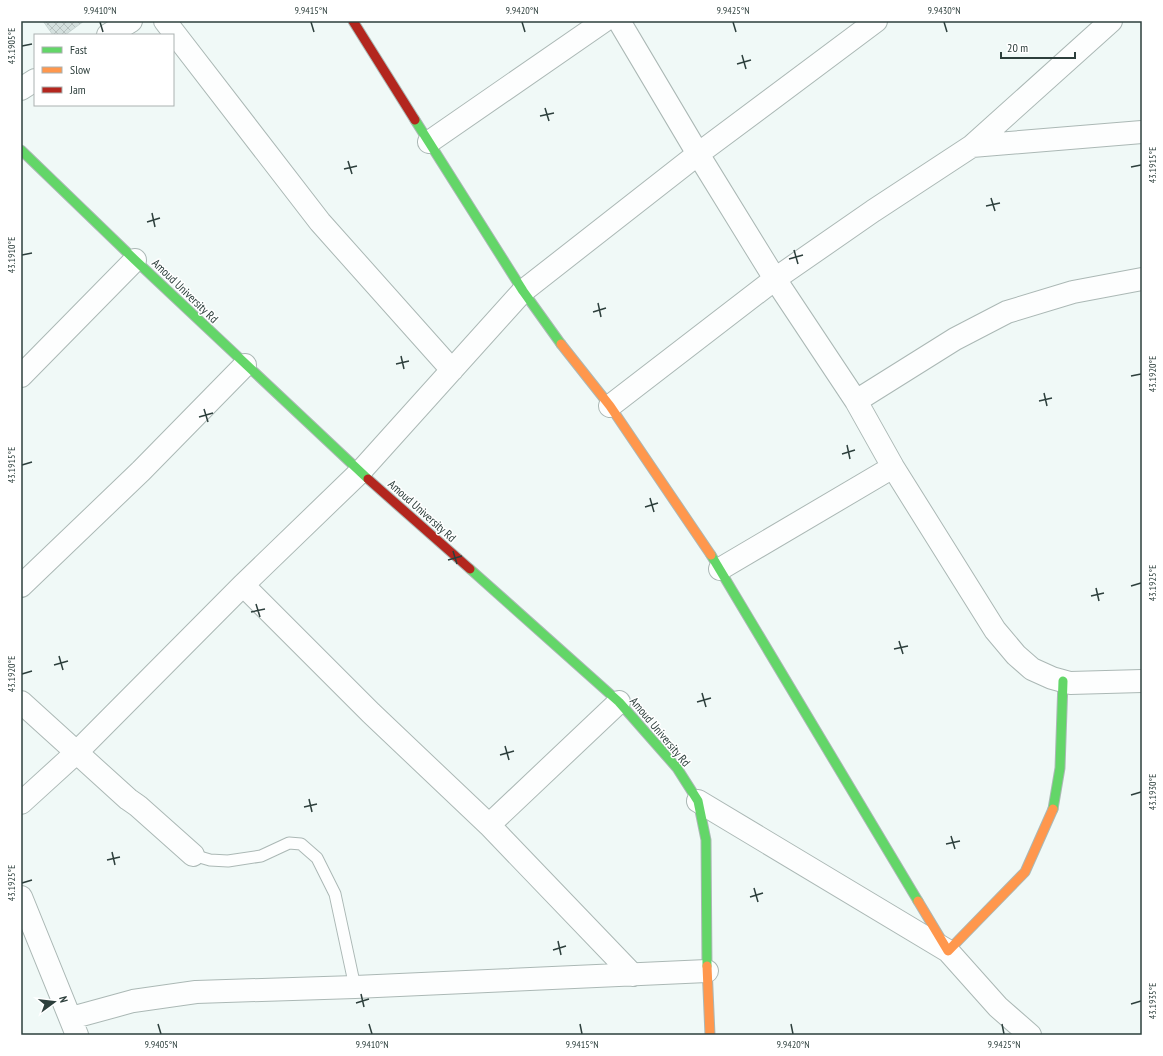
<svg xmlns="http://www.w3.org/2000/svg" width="1163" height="1056" font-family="'PT Sans Narrow',sans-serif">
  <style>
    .building { fill: url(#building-cross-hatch); stroke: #c8d5d3 }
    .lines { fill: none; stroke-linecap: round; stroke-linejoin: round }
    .lane-casing { stroke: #abb8b5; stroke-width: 13 }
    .street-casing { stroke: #abb8b5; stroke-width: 24 }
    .fast-casing { stroke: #abb8b5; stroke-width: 11 }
    .slow-casing { stroke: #abb8b5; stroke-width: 11 }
    .jam-casing { stroke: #abb8b5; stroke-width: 11 }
    .lane { stroke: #fdfefe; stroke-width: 11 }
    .street { stroke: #fdfefe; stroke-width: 22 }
    .fast { stroke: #63d668; stroke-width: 9 }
    .slow { stroke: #ff974d; stroke-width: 9 }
    .jam { stroke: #b3261e; stroke-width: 9 }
    .ticks { fill: none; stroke: #2d3f3c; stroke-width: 1.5 }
    .labels { text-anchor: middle; stroke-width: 3; stroke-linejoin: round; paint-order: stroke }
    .street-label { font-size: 12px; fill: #2d3f3c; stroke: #fff }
    .neatline { fill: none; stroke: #2d3f3c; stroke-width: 1.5 }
    .ticks-label { font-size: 10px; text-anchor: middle; fill: #2d3f3c }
  </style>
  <defs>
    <pattern id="building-cross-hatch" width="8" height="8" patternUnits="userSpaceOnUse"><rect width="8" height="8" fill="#d5e1df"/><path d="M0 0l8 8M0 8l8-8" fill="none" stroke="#b7c2c0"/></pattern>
  </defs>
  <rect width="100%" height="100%" fill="#f0f9f7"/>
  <path class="building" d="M43 21H84L65 35H53Z"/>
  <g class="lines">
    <g class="lane-casing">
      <path id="lane" d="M193 855 210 860 228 861 261 856 289 843 301 844 317 858 335 894 355 987"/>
    </g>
    <g class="street-casing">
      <path id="street" d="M165 21 320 222 452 370
        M619 21 698 154 775 279 856 401 893 467 995 630 1016 655 1032 669 1052 678 1070 683 1142 681
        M108 35 131 21
        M21 89 35 80
        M429 142 604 21
        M972 146 1142 132
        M21 376 135 260
        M856 401 955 339 1007 312 1073 292 1142 279
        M610 406 775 279 873 211 972 146 1111 21
        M720 569 893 467
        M243 585 371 713 489 825 633 975
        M21 586 141 471 245 365
        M21 702 128 799 138 806 193 855
        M698 801 948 951 998 1007 1030 1035
        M21 803 77 752 243 585 360 472 523 291 698 154 876 21
        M489 825 619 702
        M21 897 77 1035
        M71 1018 133 1001 196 992 355 987 707 971"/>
    </g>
    <g class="fast-casing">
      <path id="fast" d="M415 120 523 291 561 344
        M21 150 135 260 368 479
        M711 555 918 901
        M470 569 619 702 677 768 698 801 706 840 707 966
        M1053 809 1060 768 1063 681"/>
    </g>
    <g class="slow-casing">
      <path id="slow" d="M561 344 610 406 711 555
        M918 901 948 951 1025 872 1053 809
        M707 966 710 1035"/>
    </g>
    <g class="jam-casing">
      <path id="jam" d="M353 21 415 120
        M368 479 470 569"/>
    </g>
    <use href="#lane" class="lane"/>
    <use href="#street" class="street"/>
    <use href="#fast" class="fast"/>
    <use href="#slow" class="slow"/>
    <use href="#jam" class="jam"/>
  </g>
  <path class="ticks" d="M100 22 103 32M311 22 314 32M522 22 525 32M733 22 736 32M944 22 947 32M22 46 32 44M742 55 746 69M737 64 751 60M545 108 549 121M540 116 554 113M348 161 352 174M1131 167 1141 165M344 169 357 166M991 198 995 211M986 206 1000 203M152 213 155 227M147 222 160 218M794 250 798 264M22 255 32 253M789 259 803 255M598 303 601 317M593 312 606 308M401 356 404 369M396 364 409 361M1131 376 1141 374M1044 393 1047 406M1039 401 1052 398M204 409 208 422M199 417 213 413M847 445 850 459M842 454 855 450M22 465 32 462M650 498 654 512M645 507 658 503M453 551 457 564M448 560 462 556M1131 586 1141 583M1096 588 1099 601M1091 596 1104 593M256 604 260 617M251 612 265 609M899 641 903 654M894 649 908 646M59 656 63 670M54 665 68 661M22 674 32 671M702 693 706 707M697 702 711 698M505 746 509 760M500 755 514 751M1131 795 1141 792M309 799 312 812M304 807 317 804M951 836 955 849M946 844 960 841M112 852 115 865M107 860 120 857M22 883 32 880M754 888 758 902M750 897 763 893M558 941 561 955M553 950 566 946M361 994 364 1007M356 1003 369 999M1131 1004 1141 1001M158 1024 161 1034M369 1024 372 1034M580 1024 582 1034M791 1024 793 1034M1002 1024 1004 1034"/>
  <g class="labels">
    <g class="street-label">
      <text transform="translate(185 291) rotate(44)" y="4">Amoud University Rd</text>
      <text transform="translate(422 511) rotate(42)" y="4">Amoud University Rd</text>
      <text transform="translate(660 732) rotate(50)" y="4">Amoud University Rd</text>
    </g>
  </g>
  <rect width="1163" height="1056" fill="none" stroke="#ffffff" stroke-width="44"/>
  <rect x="34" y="34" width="140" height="72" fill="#ffffff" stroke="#abb2b1"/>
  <rect x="42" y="47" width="20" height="6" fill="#63d668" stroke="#abb2b1"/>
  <text x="70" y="54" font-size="12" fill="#2d3f3c">Fast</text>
  <rect x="42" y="67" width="20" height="6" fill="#ff974d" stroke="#abb2b1"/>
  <text x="70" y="74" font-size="12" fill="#2d3f3c">Slow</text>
  <rect x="42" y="87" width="20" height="6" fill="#b3261e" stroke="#abb2b1"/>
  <text x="70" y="94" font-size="12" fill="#2d3f3c">Jam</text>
  <g transform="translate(54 1002) rotate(75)" stroke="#ffffff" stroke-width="3" paint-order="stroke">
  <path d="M0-3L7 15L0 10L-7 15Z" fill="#2d3f3c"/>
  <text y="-6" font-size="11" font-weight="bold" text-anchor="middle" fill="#2d3f3c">N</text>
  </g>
  <path d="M1001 52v6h74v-6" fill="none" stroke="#2d3f3c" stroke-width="2"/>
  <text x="1007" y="52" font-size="12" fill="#2d3f3c" stroke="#ffffff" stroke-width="3" paint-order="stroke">20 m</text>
  <rect x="22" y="22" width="1119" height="1012" class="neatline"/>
  <g class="ticks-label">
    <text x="100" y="14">9.9410°N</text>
    <text x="311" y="14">9.9415°N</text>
    <text x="522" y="14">9.9420°N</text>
    <text x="733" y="14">9.9425°N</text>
    <text x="944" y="14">9.9430°N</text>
    <text transform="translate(11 46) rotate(-90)" y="4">43.1905°E</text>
    <text transform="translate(1152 165) rotate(-90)" y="4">43.1915°E</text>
    <text transform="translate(11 255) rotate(-90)" y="4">43.1910°E</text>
    <text transform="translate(1152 374) rotate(-90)" y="4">43.1920°E</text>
    <text transform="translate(11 465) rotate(-90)" y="4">43.1915°E</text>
    <text transform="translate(1152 583) rotate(-90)" y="4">43.1925°E</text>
    <text transform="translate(11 674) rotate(-90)" y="4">43.1920°E</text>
    <text transform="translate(1152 792) rotate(-90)" y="4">43.1930°E</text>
    <text transform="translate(11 883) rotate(-90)" y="4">43.1925°E</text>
    <text transform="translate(1152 1001) rotate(-90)" y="4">43.1935°E</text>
    <text x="161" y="1048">9.9405°N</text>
    <text x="372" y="1048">9.9410°N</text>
    <text x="582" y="1048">9.9415°N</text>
    <text x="793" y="1048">9.9420°N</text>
    <text x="1004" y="1048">9.9425°N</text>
  </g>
</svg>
